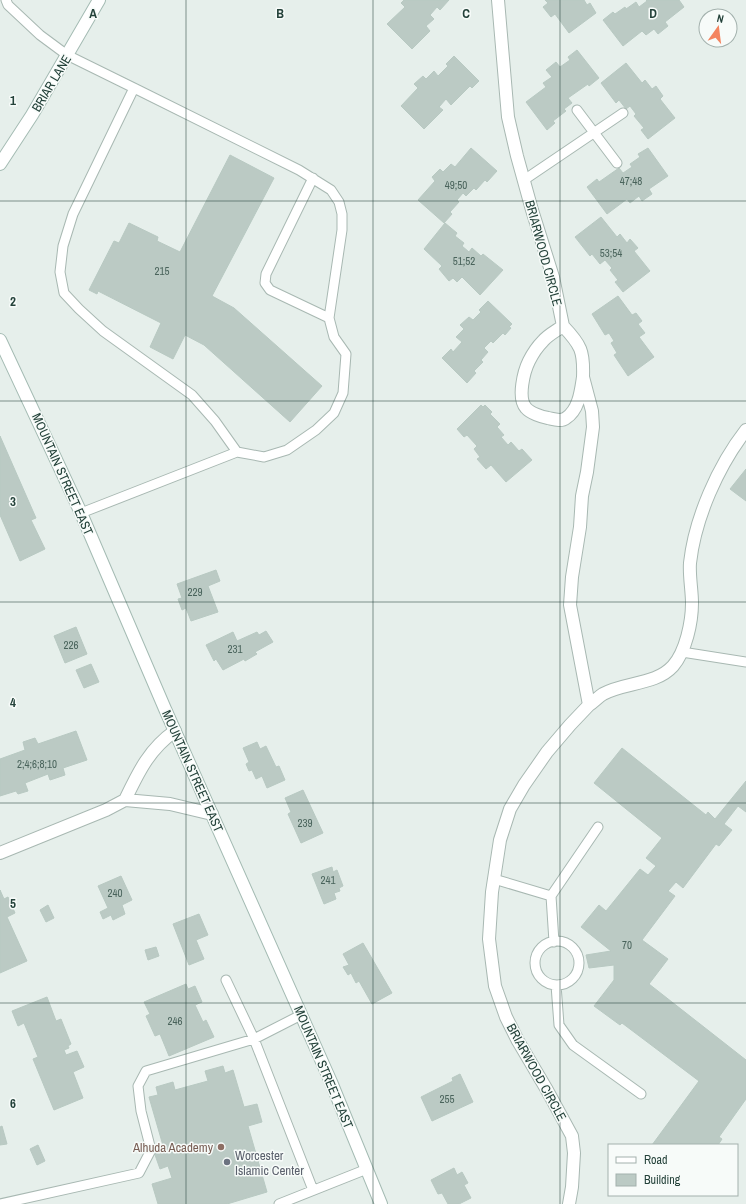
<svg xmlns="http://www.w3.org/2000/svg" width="746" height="1204" font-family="'Archivo Narrow',sans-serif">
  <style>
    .building { fill: #bbcac4; stroke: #b8c9c2 }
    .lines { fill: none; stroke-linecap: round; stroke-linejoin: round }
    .service-casing { stroke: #a8b8b2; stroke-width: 11 }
    .minor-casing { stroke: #a8b8b2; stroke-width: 14 }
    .secondary-casing { stroke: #a4bbb3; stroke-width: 14 }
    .service { stroke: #fff; stroke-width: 9 }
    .minor { stroke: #fff; stroke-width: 12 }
    .secondary { stroke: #fff; stroke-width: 12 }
    .grid { fill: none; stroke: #24423a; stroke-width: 1; stroke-opacity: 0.55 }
    .education-dot { fill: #8d6e63; stroke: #f7fbf9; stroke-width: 1.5 }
    .worship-dot { fill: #6b7280; stroke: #f7fbf9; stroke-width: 1.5 }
    .labels { text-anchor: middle; stroke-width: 3; stroke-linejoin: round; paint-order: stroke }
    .number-label { font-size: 11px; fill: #4a645c }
    .street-label { font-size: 13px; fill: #24423a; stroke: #f7fbf9 }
    .education-label { font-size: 13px; fill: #785e54; stroke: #f7fbf9; text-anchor: end }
    .worship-label { font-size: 13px; fill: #5b616d; stroke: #f7fbf9; text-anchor: start }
    .grid-label { font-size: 13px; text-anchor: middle; font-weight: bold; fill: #24423a; stroke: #f7fbf9; stroke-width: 3; stroke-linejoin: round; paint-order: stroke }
  </style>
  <rect width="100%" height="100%" fill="#e6efeb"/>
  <path class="building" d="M404 0H449L440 10 437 7 430 15 434 19 426 26 430 31 412 49 387 24 405 7 401 3Z
    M545 0H584L587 5 590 3 596 13 569 33 555 14 551 17 543 7 548 3Z
    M646 0H679L684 7 665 22 668 26 658 34 654 29 646 35 642 31 623 46 603 20 613 12 615 14 625 7 626 9 636 2 639 7 647 1Z
    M577 50 599 78 589 86 588 84 568 98 572 103 564 109 566 111 553 121 555 123 547 130 526 102 546 87 543 83 552 77 546 70 556 62 560 67 570 60 568 57Z
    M454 56 479 81 472 88 470 86 451 105 446 99 439 107 443 110 424 129 401 106 418 88 414 84 423 76 426 79 434 71 438 76 448 66 446 64Z
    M626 63 642 83 645 80 652 89 656 86 663 96 660 99 675 118 648 139 641 130 644 128 634 116 636 114 630 106 626 109 619 100 616 103 601 83Z
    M471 148 497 171 487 182 485 180 476 190 474 188 466 196 463 193 457 200 459 202 450 212 452 214 444 223 418 200 435 181 432 177 440 169 443 172 451 164 455 167Z
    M648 148 668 176 649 189 652 194 642 201 639 196 630 203 627 199 607 214 587 187 597 179 599 182 619 168 623 173 632 167 630 164 640 157 638 154Z
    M230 155 274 178 212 296 234 308 322 386 290 422 204 345 185 335 173 359 150 347 161 323 98 291 97 294 89 290 114 241 119 243 129 223 158 237 157 241 180 252Z
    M601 217 617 237 620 234 627 243 630 239 638 248 634 251 650 271 623 292 615 282 618 280 610 270 612 268 605 260 600 264 592 254 590 256 575 237Z
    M445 223 457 233 455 236 464 243 462 246 469 252 472 248 481 256 483 254 503 270 480 295 462 277 457 282 453 278 449 281 439 269 442 266 424 249Z
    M618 296 632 315 636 313 642 321 638 324 645 333 639 337 654 357 628 376 614 355 617 353 611 343 614 341 609 333 605 335 592 314Z
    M488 301 512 324 509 327 511 328 505 335 503 333 493 343 491 341 484 348 488 352 481 360 483 362 474 371 476 373 467 383 442 358 451 349 453 352 462 342 456 337 464 329 460 325 469 317 473 320 481 312 479 310Z
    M481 405 483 407 485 405 492 412 490 414 500 424 497 427 504 435 501 437 508 445 511 442 519 451 522 449 532 460 506 482 491 465 486 469 477 459 480 457 474 449 477 446 467 435 464 437 457 429Z
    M0 436 36 518 31 520 45 549 20 561 0 515Z
    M746 469V501L730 489Z
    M216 570 220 581 208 586 218 612 191 621 186 608 182 610 178 599 182 598 177 584Z
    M76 627 87 654 65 663 54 636Z
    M266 631 273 642 255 652 257 654 245 661 244 659 223 670 216 659 214 661 206 645 233 632 237 641 257 632 259 635Z
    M91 664 99 682 84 688 76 670Z
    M76 731 87 760 63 768 65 775 50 780 48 774 25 783 28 791 18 794 16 791 0 796V759L25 750 23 742 35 738 38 744Z
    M257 742 260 749 266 746 276 767 279 766 285 780 267 788 262 776 256 779 252 770 249 771 246 764 249 762 243 748Z
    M622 748 706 815 708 812 715 819 746 781V812L738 806 724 824 732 830 719 846 716 844 683 888 676 882 668 891 675 896 642 940 668 959 649 984 746 1060V1099L719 1137 722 1139 718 1145H652L699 1081 622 1023 620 1025 594 1006 614 980V965L589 968 586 955 611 951 581 927 599 905 606 911 640 869 648 875 656 866 646 858 662 838 594 783Z
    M303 790 323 833 301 843 288 814 291 812 285 798Z
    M332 867 333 872 337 870 343 886 339 888 340 891 334 893 336 899 324 904 312 874Z
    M121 876 132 900 122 905 125 914 113 920 111 915 103 919 100 912 108 908 98 886Z
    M0 890 4 899 8 897 15 913 7 917 27 961 0 973Z
    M48 905 54 918 46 922 40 910Z
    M199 914 208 935 196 940 204 959 189 965 173 924Z
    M363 943 392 993 372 1004 359 981 356 983 351 973 348 975 343 967 349 965 343 954Z
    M156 947 159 956 148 960 145 950Z
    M186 984 188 989 195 986 202 1002 195 1005 203 1022 206 1020 214 1037 169 1056 160 1034 155 1036 146 1016 150 1014 144 1002Z
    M47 997 56 1021 61 1019 71 1044 68 1046 69 1048 64 1050 66 1055 77 1051 84 1067 73 1072 83 1098 54 1110 33 1059 38 1057 24 1023 18 1026 12 1011Z
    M223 1066 225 1073 233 1070 244 1107 257 1104 262 1122 248 1126 267 1192 227 1204H158L152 1184 172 1178 168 1166 160 1169 154 1152 164 1149 149 1097 158 1095 156 1087 173 1082 175 1090 208 1081 205 1071Z
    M460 1074 473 1102 432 1121 421 1097 453 1081 452 1078Z
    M2 1126 7 1144 0 1145V1127Z
    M38 1145 45 1161 37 1165 30 1149Z
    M454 1168 457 1175 462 1172 468 1183 464 1185 471 1198 459 1204H448L442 1193 438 1194 431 1180Z"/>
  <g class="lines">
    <g class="service-casing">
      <path id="service" d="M6 0 8 5 40 35 67 55 134 88
        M577 110 617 163
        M313 178 266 274 265 283 270 290 329 318
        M524 180 623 113
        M81 513 237 452 264 457 287 450 316 430 334 413 343 393 346 354 334 337 329 318 342 230V214L339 202 331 190 299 170 134 88 73 214 63 246 60 272 64 293 79 309 103 331 192 395 215 421 237 452
        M682 652 746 662
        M494 879 551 896 598 827
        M551 896 554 942
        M535 963a22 22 0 1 1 44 0a22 22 0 1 1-44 0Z
        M226 980 254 1039 313 1190
        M556 985 559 1025 573 1045 641 1094
        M0 1204 139 1173 151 1150 141 1111 138 1086 146 1071 254 1039 301 1015
        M279 1204 367 1169"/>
    </g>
    <g class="minor-casing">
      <path id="minor" d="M498 0 508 117 517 156 532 210 553 277 563 326C556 331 548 335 543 341 537 347 533 353 529 361 524 371 517 398 526 408 530 413 542 417 548 418 553 419 561 422 566 418 579 410 581 390 583 377L592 411 593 427 587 472 582 496 580 527 572 577 570 605 589 705C594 702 598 697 603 694 625 682 656 685 673 666 686 651 692 622 692 603 692 590 689 576 690 563 695 518 718 466 746 430
        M563 326C581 345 584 351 583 377
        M125 800C138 773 149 749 175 731
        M0 853 106 810 125 800 170 804 212 814
        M569 1204 572 1187 574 1153 572 1136 547 1090 518 1041 506 1017 495 986 489 939 492 892 500 840 510 809 524 785 547 752 570 725 589 705"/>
    </g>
    <g class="secondary-casing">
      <path id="secondary" d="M0 164 32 115 99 0
        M0 340 81 513 165 709 331 1082 381 1204"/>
    </g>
    <use href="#service" class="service"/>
    <use href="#minor" class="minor"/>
    <use href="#secondary" class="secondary"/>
  </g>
  <path class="grid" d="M186 0V1204M373 0V1204M560 0V1204M0 201H746M0 401H746M0 602H746M0 803H746M0 1003H746"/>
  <circle class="education-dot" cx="221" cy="1147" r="4"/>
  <circle class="worship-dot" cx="227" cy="1162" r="4"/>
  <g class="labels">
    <g class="number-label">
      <text x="631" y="185">47;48</text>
      <text x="456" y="189">49;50</text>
      <text x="611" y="257">53;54</text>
      <text x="464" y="265">51;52</text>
      <text x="162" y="275">215</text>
      <text x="195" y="596">229</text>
      <text x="71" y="649">226</text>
      <text x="235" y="653">231</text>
      <text x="37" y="768">2;4;6;8;10</text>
      <text x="305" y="827">239</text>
      <text x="328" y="884">241</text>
      <text x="115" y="897">240</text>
      <text x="627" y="949">70</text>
      <text x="175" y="1025">246</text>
      <text x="447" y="1103">255</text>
    </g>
    <g class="street-label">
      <text transform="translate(51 83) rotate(-59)" y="5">BRIAR LANE</text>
      <text transform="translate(544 253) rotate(75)" y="5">BRIARWOOD CIRCLE</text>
      <text transform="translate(63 474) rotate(66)" y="5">MOUNTAIN STREET EAST</text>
      <text transform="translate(193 771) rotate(66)" y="5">MOUNTAIN STREET EAST</text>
      <text transform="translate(324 1067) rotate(67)" y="5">MOUNTAIN STREET EAST</text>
      <text transform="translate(537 1072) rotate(61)" y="5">BRIARWOOD CIRCLE</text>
    </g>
    <g class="education-label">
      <text x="213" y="1152">Alhuda Academy</text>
    </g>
    <g class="worship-label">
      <text x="235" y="1160">Worcester<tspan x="235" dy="15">Islamic Center</tspan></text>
    </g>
  </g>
  <g class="grid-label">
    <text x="93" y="18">A</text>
    <text x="280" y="18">B</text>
    <text x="466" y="18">C</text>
    <text x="653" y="18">D</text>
    <text x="13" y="105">1</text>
    <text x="13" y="306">2</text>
    <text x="13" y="506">3</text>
    <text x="13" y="707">4</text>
    <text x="13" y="908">5</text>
    <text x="13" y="1108">6</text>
  </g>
  <rect x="608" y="1144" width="130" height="52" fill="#f7fbf9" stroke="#a3b1ad"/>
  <rect x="616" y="1157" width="20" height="6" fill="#ffffff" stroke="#a3b1ad"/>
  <text x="644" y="1164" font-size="12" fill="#24423a">Road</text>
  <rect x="616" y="1174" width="20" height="12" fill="#bbcac4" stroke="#a3b1ad"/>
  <text x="644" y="1184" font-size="12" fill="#24423a">Building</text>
  <g transform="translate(718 28) rotate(14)"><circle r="19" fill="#f7fbf9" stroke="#a3b1ad"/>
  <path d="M0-3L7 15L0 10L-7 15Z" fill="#f4845f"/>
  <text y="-6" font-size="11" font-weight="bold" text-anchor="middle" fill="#24423a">N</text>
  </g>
</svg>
